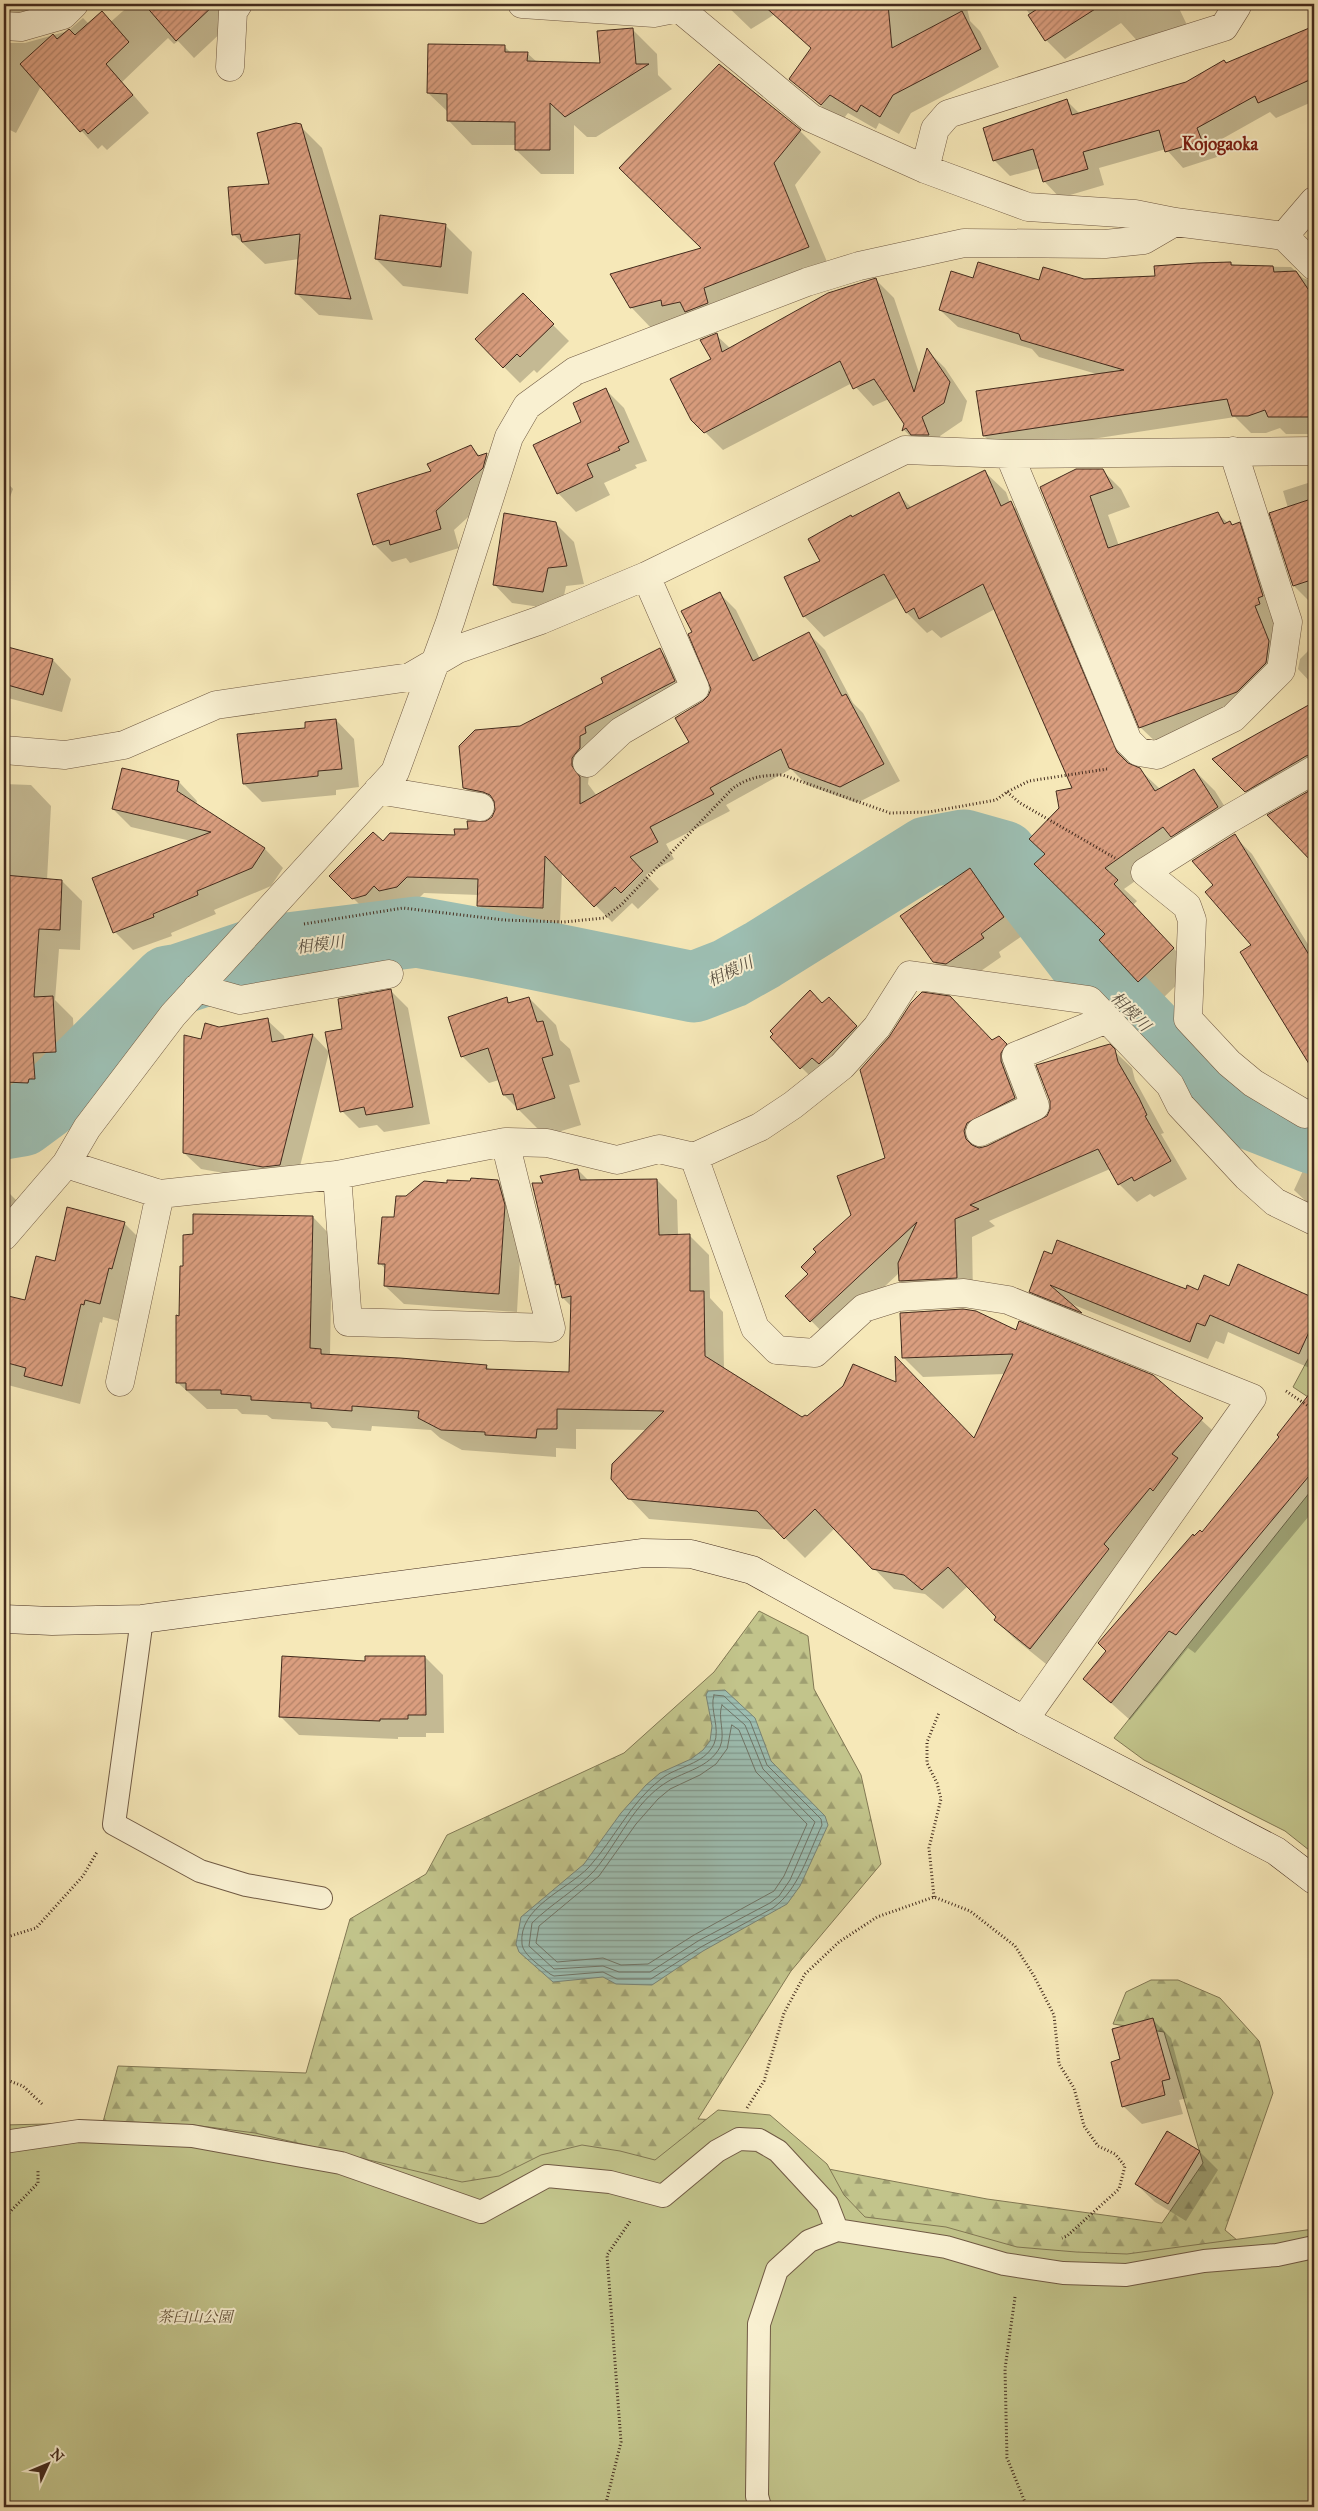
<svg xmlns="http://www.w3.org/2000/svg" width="1318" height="2511" font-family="'IM FELL Great Primer','Noto Serif JP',serif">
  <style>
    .forest { fill: url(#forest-firs); stroke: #827854 }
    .park { fill: #c2c48b; stroke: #827854 }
    .water { fill: url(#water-rules); stroke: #798477 }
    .shadow { fill: #0003 }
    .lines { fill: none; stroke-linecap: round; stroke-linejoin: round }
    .shore { stroke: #707568; stroke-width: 1 }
    .river { stroke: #9dbfb3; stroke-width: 71 }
    .building { fill: url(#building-hatch); stroke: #432b1d }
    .lane-casing { stroke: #705a44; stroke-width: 24 }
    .street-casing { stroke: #705a44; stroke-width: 29 }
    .secondary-casing { stroke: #432b1d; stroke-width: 29 }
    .path { stroke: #432b1d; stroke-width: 3; stroke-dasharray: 1 2.5; stroke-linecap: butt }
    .lane { stroke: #f9f0d1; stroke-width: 22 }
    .street { stroke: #f9f0d1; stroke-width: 28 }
    .secondary { stroke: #f9f0d1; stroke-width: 28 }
    .labels { text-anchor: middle; stroke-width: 4; stroke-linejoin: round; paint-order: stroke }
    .park-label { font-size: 15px; font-style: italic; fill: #635138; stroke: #f9f0d1 }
    .water-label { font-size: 16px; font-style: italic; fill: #5a5042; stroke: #f9f0d1 }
    .quarter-label { font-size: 18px; font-weight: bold; fill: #7a1f14; stroke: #f9f0d1 }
  </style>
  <defs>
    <pattern id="forest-firs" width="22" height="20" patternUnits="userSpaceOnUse" patternTransform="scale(1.25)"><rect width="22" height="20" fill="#c2c48b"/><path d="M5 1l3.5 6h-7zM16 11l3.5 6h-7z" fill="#9f9f71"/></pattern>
    <pattern id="water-rules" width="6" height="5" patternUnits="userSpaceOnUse" patternTransform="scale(1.25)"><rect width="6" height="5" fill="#9dbfb3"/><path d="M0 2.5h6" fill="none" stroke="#829b91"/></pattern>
    <pattern id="building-hatch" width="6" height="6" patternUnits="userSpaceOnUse" patternTransform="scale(1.25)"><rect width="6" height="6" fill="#da9e7f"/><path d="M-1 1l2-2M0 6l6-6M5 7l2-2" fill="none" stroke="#b28167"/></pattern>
  </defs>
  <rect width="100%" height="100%" fill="#f6e8b8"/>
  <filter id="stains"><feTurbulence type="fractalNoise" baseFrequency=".004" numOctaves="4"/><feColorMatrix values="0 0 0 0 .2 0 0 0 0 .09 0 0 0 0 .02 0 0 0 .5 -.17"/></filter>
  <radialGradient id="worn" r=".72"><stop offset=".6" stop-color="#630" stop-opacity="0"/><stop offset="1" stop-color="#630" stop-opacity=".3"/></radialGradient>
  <path class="forest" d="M759 1611 808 1636 814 1689 861 1775 881 1864 791 1971 698 2119 763 2122 823 2168 987 2199 1162 2223 1203 2163 1164 2032 1113 2024 1126 1992 1151 1980H1178L1220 1998 1259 2041 1273 2093 1225 2230 1281 2277 1314 2507H4V2236L95 2152 118 2066 306 2073 350 1919 426 1874 447 1835 624 1753 714 1672Z"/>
  <path class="park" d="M1314 1348V1401L1293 1387Z
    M1314 1487V1854L1285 1831 1144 1760 1114 1738Z
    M718 2110 770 2115 827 2164 844 2195 865 2217 946 2227 1017 2247 1076 2252 1127 2254 1314 2229V2507H4V2125L131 2122 193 2125 255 2133 462 2182 499 2176 541 2155 582 2145 620 2151 655 2160Z"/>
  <path class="water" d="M725 1690 755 1718 771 1761 825 1816 828 1825 800 1886 787 1904 703 1951 652 1985 616 1984 603 1977 553 1982 519 1952 516 1944 521 1917 584 1864 621 1813 646 1785 660 1773 691 1759 703 1750 710 1741 712 1726 706 1695 708 1691Z"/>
  <path class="shadow" d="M4 4H102V9L96 6H88L72 18 8 35 6 43H25L68 31 83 18 98 33 131 4H217L231 19 226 28 194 58 178 41 174 44 168 38 122 82 149 113 107 150 102 145 98 149 41 86 16 133 4 127Z
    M725 4H966L970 21 980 31 999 67 911 113 899 134 879 123 876 129 848 113 840 123 791 79 812 49 775 14 751 29Z
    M1023 4H1177L1187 25 1141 45 1121 23 1065 59 1046 40Z
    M1314 27V101L1276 118 1270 112 1213 144 1217 157 1183 168 1166 149 1099 168 1104 185 1060 198 1044 181 1040 168 1010 176 994 160 1067 101 1080 114 1187 83Z
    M632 29 657 54 658 75 672 89 596 137H587L574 125V174H541L516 150V145H472L448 120V112L428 93 504 46 511 53H527L537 62 601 64Z
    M300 126 322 148 373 320 319 315 296 293 299 259 265 264 233 234 271 185Z
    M800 131 821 152 795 185 830 269 652 329 631 307 703 249Z
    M445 225 472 252 468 294 403 286 376 259Z
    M1231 263 1234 266 1291 267 1303 278 1314 282V434H1286L1280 428 1266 433H1251L1235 417 1002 453 984 436 1100 375 1039 357 1032 349 958 327 940 310 974 280 1084 281 1156 277Z
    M876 280 894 298 920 376 928 351 945 368 967 401 962 421 940 436 946 453 922 448 904 430 906 424 889 399 873 406 852 383 723 450 692 419 712 359 716 335 731 349Z
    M539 311 569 341 537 373 534 370 520 383 504 367Z
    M606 390 624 408 647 461 635 465 637 468 604 483 610 495 576 512 558 493Z
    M471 447 481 457 487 455 505 473 501 487 454 530 459 548 410 563 406 558 392 562 374 544 432 472Z
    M1102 470 1121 489 1130 507 1108 515 1119 546 1218 514 1228 523 1230 522 1233 526 1239 524 1258 542 1281 615 1284 681 1159 745 1140 727 1041 488Z
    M985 472 1006 492 1010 503 1032 523 1134 767 1139 769 1160 789 1194 770 1215 791 1238 828 1183 847 1124 889 1137 901 1133 905 1193 969 1160 1001 1101 940 1107 934 1046 854 1061 808 1074 789 995 609 941 638 932 630 927 633 907 613 898 597 824 637 804 616 821 561 853 519 898 494 912 508Z
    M4 479 13 489 4 513Z
    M1314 481V603L1312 604 1294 586 1288 508 1283 491Z
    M555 523 574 542 584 584 566 586 561 610 512 603 494 584Z
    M719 593 736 610 760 659 808 633 825 650 853 703 863 713 900 781 857 803 807 785 791 769 726 805 730 811 666 844 674 859 646 875 659 889 638 909 632 903 612 922 562 871 560 924 495 922 478 905 479 895 424 893 414 903 397 907 392 902 383 911 370 915 331 876 383 843 456 836 486 823 493 817 496 807 482 805 465 788 521 727 605 683 660 650 677 666 691 699 601 744 589 775 588 784 597 796 691 742 704 702 710 697 712 689 694 633Z
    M1314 645V686L1298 669 1300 659Z
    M4 647 53 660 71 679 62 712 4 697Z
    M1314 703V780L1264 809 1214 759Z
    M336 720 354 739 359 787 336 790V795L262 802 244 784 306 729Z
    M179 782 197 801 196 805 265 849 283 868 271 886 214 910 216 914 171 933 172 936 133 950 115 932 191 841 131 827 113 809Z
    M4 784 31 785 51 806 47 880 62 881 82 901 80 950 59 949 55 1000 73 1018 76 1072 53 1074 55 1099 20 1101 4 1085Z
    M1314 788V862L1269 815Z
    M1234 836 1252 854 1314 954V1061L1301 1048 1253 946 1215 886Z
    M970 870 988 888 1022 936 999 952 1001 957 965 982 953 980 934 962Z
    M391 991 408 1008 430 1124 384 1132 377 1125 359 1128 342 1111Z
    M529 998 556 1025 560 1040 570 1049 580 1082 569 1085 581 1125 545 1136 504 1095 499 1080 489 1083 462 1056 506 999 511 1004Z
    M823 1004 847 1017 874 1045 820 1086 771 1037Z
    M267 1020 284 1036 285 1041 313 1035 329 1052 296 1182 281 1183 201 1169 184 1153 202 1041 219 1029Z
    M999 1038 1024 1062 1032 1116 985 1140 981 1148 1049 1115 1051 1101 1109 1046 1132 1068 1135 1080 1164 1133 1161 1134 1187 1179 1154 1197 1150 1194 1137 1202 1119 1184 1110 1169 989 1221 995 1226 972 1237 973 1295 918 1298 900 1281V1272L829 1339 787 1296 810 1274 853 1215 886 1159 992 1042Z
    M1307 1162 1314 1165V1209L1294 1190Z
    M578 1170 589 1181 657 1180 677 1200 678 1235H689L709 1255 710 1298 723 1312 724 1370 802 1419 975 1440 1005 1374 923 1377 903 1357 1016 1331 1153 1376 1222 1439 1051 1668 1015 1639 995 1620 998 1617 968 1586 943 1609 925 1594 894 1589 835 1528 805 1558 777 1530 649 1519 629 1498 648 1430 576 1429V1449L556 1448V1457L462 1450 440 1438 431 1430 372 1426 371 1431 332 1428 327 1422 272 1419 267 1415 242 1414 237 1409H207L178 1383 180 1317 313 1217 332 1237 330 1356 486 1366 490 1370 570 1373 572 1307 563 1298 561 1288 558 1284 544 1185Z
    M498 1181 516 1200 522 1224 517 1312 404 1304 385 1286 386 1270 380 1263 395 1219 407 1198 448 1185Z
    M4 1188 20 1204 4 1244Z
    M124 1223 142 1241 127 1286 118 1321 103 1317 102 1323 100 1322 80 1404 4 1384V1309L7 1297 26 1301 56 1262Z
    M1045 1252 1199 1292 1230 1287 1239 1266 1314 1299V1370L1228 1332 1224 1344 1216 1341 1208 1359 1069 1303 1096 1329 1049 1310 1031 1291Z
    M1297 1411 1314 1424V1510L1195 1653 1188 1648 1130 1720 1084 1679 1195 1537 1202 1534 1280 1437Z
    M425 1657 443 1675 444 1733H426V1737H398V1739L299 1735 280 1716 366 1662Z
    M1153 2020 1171 2038 1187 2098 1179 2100 1183 2114 1142 2124 1123 2106 1122 2060Z
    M1168 2132 1200 2152 1218 2170 1186 2221 1155 2202 1136 2184Z"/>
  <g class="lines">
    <path class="shore" d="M714 1695 724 1696 750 1721 767 1765 821 1819 822 1825C808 1854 799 1889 773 1908L701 1947 651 1979H617L603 1972 554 1976 550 1974C543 1968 523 1955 522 1944 518 1907 567 1890 589 1867 615 1838 630 1803 661 1779 677 1766 704 1765 714 1744 721 1728 709 1709 714 1695Z
      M722 1705 745 1725 763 1769 815 1822 790 1880 779 1896 770 1903 698 1941 650 1972H619L603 1966 554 1969 529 1946 532 1923C551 1904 576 1890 594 1871 618 1843 634 1802 667 1782 685 1771 709 1768 720 1747 726 1733 717 1717 722 1705Z
      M732 1725 739 1730 756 1772 807 1824 784 1876 774 1891 694 1935 648 1964 621 1965 603 1958 557 1962 536 1943 539 1926 599 1876 636 1824 658 1799 670 1789 700 1775 716 1764 727 1749Z"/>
    <path class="river" d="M4 1124 22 1121 45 1104 168 981 180 979 264 951 417 932 478 943 694 987 730 973 762 955 927 852 964 845 1003 856 1092 972 1176 1059 1224 1104 1314 1139"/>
  </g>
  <path class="building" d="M144 4H215L176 41Z
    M762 4H888L892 48 962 11 981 49 893 95 880 117 861 105 857 112 830 95 821 105 789 79 811 48Z
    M1045 4H1103L1045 41 1028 15Z
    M102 11 129 42 106 64 133 95 88 134 84 129 80 132 20 64 53 34 57 39 69 29 75 35Z
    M1314 26V78L1258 103 1255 96 1197 128 1202 141 1165 152 1159 130 1083 152 1088 169 1043 182 1033 149 993 161 983 128 1067 99 1072 115 1186 82 1224 60 1226 63Z
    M633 28 636 64H649L565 117 550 103V150H515V122L447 121V94L427 93 428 44 505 45V52H528L527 61 600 63 597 31Z
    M719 64 801 130 774 163 809 247 704 288 708 303 685 312 680 302 662 306 661 300 630 308 610 274 701 248 619 168Z
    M296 123 301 124 351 299 295 294 300 234 242 242 240 234 232 235 228 187 269 184 257 133Z
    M380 215 446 224 441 267 375 259Z
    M978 262 1039 280 1043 267 1084 279 1155 276 1154 266 1197 263 1231 262V265L1273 266 1274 272 1296 271 1314 298V417H1268L1265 410 1248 416H1232L1227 399 983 436 976 391 1124 370 1021 340 1019 334 939 310 951 271 973 278Z
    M876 278 914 392 927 348 950 382 944 403 922 417 929 435H911L906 428 902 431 904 424 874 379 853 389 840 361 704 433 691 420 670 379 711 359 700 340 717 333 722 352 828 293Z
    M523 293 554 324 520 357 517 354 503 368 475 339Z
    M606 388 629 442 618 447 620 450 587 464 593 477 557 494 533 445 581 422 573 403Z
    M471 445 478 456 487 453 483 468 436 511 441 529 390 545 389 540 373 545 357 494 431 471 427 464Z
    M1076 469H1103L1113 488 1090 496 1108 548 1218 512 1224 524 1230 521 1232 525 1240 522 1263 596 1258 598 1260 604 1255 606 1269 641 1266 663 1237 692 1139 728 1040 487Z
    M985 470 1001 506 1011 501 1117 752 1128 763 1140 768 1155 791 1194 769 1218 807 1171 837 1163 827 1105 868 1118 880 1114 884 1174 948 1138 982 1099 940 1105 934 1034 864 1045 854 1029 839 1059 808 1056 791 1072 788 983 584 919 619 914 608 906 613 884 574 803 617 784 577 820 561 808 539 851 515 852 517 899 492 907 509Z
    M1314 498V579L1293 586 1269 513Z
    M504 513 556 522 567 566 548 568 543 592 493 585Z
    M720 592 753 661 809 632 842 696 846 694 884 764 840 787 789 768 781 749 710 788 714 794 650 827 658 842 630 857 643 871 621 893 615 887 594 907 545 856 543 908 477 906 478 879 407 877 397 887 379 891 374 886 366 895 352 899 329 876 373 832 383 841 390 833 455 835 454 829H468L467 821H486L492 817 495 810 494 801 490 795 483 792 463 788 459 746 475 730 520 726 603 683 601 678 660 648 675 681 585 727 586 733 580 736V748L572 758V766L580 777V804L689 742 675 718 703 701 708 696 711 689 688 634 692 632 681 611Z
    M4 646 53 659 43 695 4 684Z
    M1314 702V754L1306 756 1245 792 1212 759Z
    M336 719 342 769 318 771V776L243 784 237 734 305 728V722Z
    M122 768 179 781 177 791 265 848 252 868 197 891 198 895 153 914 154 917 113 933 92 878 211 832 112 809Z
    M1314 788V864L1267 815Z
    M1235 834 1314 963V1072L1240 952 1251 945 1205 892 1213 885 1192 861Z
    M970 868 1004 917 981 934 984 938 946 964 933 962 900 916Z
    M4 875 62 880 60 930 39 929 34 997 53 996 56 1052 33 1053 35 1079H29L28 1083 4 1082Z
    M391 989 413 1107 366 1115 364 1107 340 1112 325 1032 342 1029 338 999Z
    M810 990 822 1003 829 997 857 1026 819 1064 812 1058 800 1069 770 1037 773 1034 770 1031Z
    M922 992 950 996 992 1040 999 1036 1007 1044 1001 1053V1061L1015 1098 967 1123 964 1131 966 1139 972 1145 979 1148 987 1146 1047 1116 1050 1109V1101L1036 1065 1110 1044 1115 1049 1118 1062 1139 1098 1147 1115 1145 1116 1171 1161 1136 1180 1134 1181 1132 1177 1118 1185 1098 1149 970 1205 979 1209 955 1219 957 1278 899 1281 898 1263 917 1222 810 1322 785 1296 808 1274 801 1267 816 1252 813 1249 851 1215 837 1176 885 1158 860 1070 889 1037 911 1003Z
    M507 997 508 1003 529 997 537 1022 543 1021 553 1055 542 1058 555 1098 517 1110 513 1094 503 1095 488 1048 461 1057 448 1017Z
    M268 1018 272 1042 313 1034 280 1165 263 1167 183 1153 184 1035 201 1039 205 1023 219 1027Z
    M578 1169 580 1180 657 1179 659 1235 690 1234V1291H704L705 1356 802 1417 805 1415 807 1416 843 1386 853 1364 896 1382 895 1356 974 1438 1013 1354 902 1358 900 1313 963 1309 976 1311 1016 1330 1019 1321 1153 1375 1203 1418 1172 1454 1178 1458 1153 1491 1150 1488 1104 1544 1109 1549 1030 1649 994 1620 996 1617 948 1567 922 1590 904 1575 872 1569 815 1509 784 1539 757 1511 628 1499 611 1479 612 1464 664 1411 557 1409V1429H537L536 1438 485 1435V1432L441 1430 418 1418 419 1411 352 1406V1411L311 1408V1403L251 1400V1396L221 1394V1390H186V1383H176V1315L179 1316 180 1266H183V1235L193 1234V1214L313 1216 310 1348 321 1349V1354L400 1358 487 1365 486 1369 569 1372 571 1296 562 1298 559 1284 556 1285 532 1183H543L540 1176Z
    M471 1178 498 1180 505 1205 499 1294 384 1286 385 1264H378L382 1217H394L396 1196H406L424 1181 447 1183V1180L470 1181Z
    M67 1207 125 1222 112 1269 109 1268 100 1304 85 1300 84 1305 81 1304 62 1386 24 1376 26 1368 4 1362V1295L25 1300 36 1256 55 1261Z
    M1057 1240 1186 1289 1187 1285 1198 1290 1204 1275 1229 1286 1238 1264 1314 1298V1321L1299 1354 1210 1315 1205 1326 1197 1323 1190 1342 1050 1285 1082 1313 1029 1292 1044 1251 1052 1254Z
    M1314 1388V1470L1176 1635 1169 1631 1111 1703 1083 1679 1106 1651 1098 1643 1193 1534 1194 1536 1200 1530 1202 1532 1279 1437 1277 1435Z
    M282 1656 365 1661V1656H425L426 1715H408V1719H380V1721L279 1717Z
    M1153 2018 1170 2079 1162 2081 1165 2095 1122 2107 1111 2062 1120 2059 1112 2029Z
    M1167 2131 1200 2151 1168 2204 1135 2184Z"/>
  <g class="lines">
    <g class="lane-casing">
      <path id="lane" d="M142 1619 114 1824 200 1871 246 1885 321 1898
        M4 2142 79 2131 192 2136 341 2163 481 2212 547 2176 610 2182 663 2196 717 2151 739 2139 759 2140 778 2151 827 2204 837 2230
        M760 2507 757 2496 759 2324 777 2270 809 2241 837 2230 946 2247 1004 2264 1063 2273 1126 2275 1204 2261 1277 2255 1314 2247"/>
    </g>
    <g class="street-casing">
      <path id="street" d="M522 4 654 13 679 8
        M674 4 811 118 925 169 1028 207 1135 214 1175 222 1284 236 1314 266
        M4 26 21 27 63 15 74 4
        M230 67 233 12 238 4
        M925 169 935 129 948 114 1224 27 1237 6 1235 4
        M1284 236 1314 201
        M1009 454 1128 741 1139 752 1157 755 1233 718 1281 670 1288 622 1233 451
        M4 750 65 755 124 745 216 705 410 677 458 649 541 620 646 576 905 450 1009 454 1314 451
        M587 763 621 731 695 688 646 576
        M378 790 480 807
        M197 988 240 1000 389 974
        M1305 1114 1253 1083 1229 1063 1188 1019 1192 920 1187 906 1145 872 1229 819 1314 770
        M980 1132 1035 1106 1016 1056 1107 1019
        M694 1157 760 1127 793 1105 842 1066 877 1027 910 975 1089 1000 1170 1085 1180 1105 1247 1177 1275 1202 1314 1221
        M66 1164 160 1194 337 1175 505 1142 547 1143 617 1160 659 1149 694 1157 755 1328 777 1350 815 1353 864 1308 899 1297 964 1293 1008 1300 1252 1398 1024 1720
        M337 1175 348 1322 551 1328 505 1142
        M4 1236 66 1164 87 1128 173 1015 395 772 450 622 509 437 527 406 575 371 807 282 859 266 964 243 1105 244 1144 240 1175 222
        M120 1382 160 1194"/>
    </g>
    <g class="secondary-casing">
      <path id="secondary" d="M4 1619 52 1621 142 1619 643 1553 691 1554 752 1570 1024 1720 1276 1851 1314 1880"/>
    </g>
    <path class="path" d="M1007 792 1020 803 1115 858
      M304 924 403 908 504 920 564 922 604 918 621 905 732 789C748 777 763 775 783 775L890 813 929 812 996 800 1007 792 1029 781 1107 769
      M1286 1391 1314 1410
      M934 1897 929 1848 941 1799 937 1783 927 1763V1742L939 1713
      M4 1938 36 1928 83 1876 97 1852
      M4 2079 23 2086 42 2104
      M747 2108 764 2081 784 2013 805 1974 839 1942 877 1917 934 1897 970 1911 1015 1946 1034 1976 1054 2015 1059 2064 1074 2088 1084 2126 1098 2146 1115 2154 1125 2166 1119 2189 1067 2236 1062 2238
      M4 2218 38 2183V2170
      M1015 2297 1005 2369 1007 2458 1027 2507
      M605 2507 621 2442 607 2255 631 2220"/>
    <use href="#lane" class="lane"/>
    <use href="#street" class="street"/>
    <use href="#secondary" class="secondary"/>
  </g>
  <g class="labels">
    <g class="park-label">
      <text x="195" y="2322">茶臼山公園</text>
    </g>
    <g class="water-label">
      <text transform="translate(320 944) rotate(-7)" y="6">相模川</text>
      <text transform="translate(730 971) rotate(-25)" y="6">相模川</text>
      <text transform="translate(1131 1011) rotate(45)" y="6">相模川</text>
    </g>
    <g class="quarter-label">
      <text x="1220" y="150">Kojogaoka</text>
    </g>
  </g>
  <rect width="1318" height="2511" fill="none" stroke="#f6e8b8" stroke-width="20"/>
  <rect x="5" y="5" width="1308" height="2501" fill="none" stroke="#432b1d" stroke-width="2.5"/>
  <rect x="10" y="10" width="1298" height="2491" fill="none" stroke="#432b1d"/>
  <g transform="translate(48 2464) rotate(46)" stroke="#f9f0d1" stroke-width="4" paint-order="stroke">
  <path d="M0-4L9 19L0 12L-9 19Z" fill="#432b1d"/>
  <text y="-8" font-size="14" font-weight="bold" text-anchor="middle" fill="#432b1d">N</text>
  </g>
  <rect width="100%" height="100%" filter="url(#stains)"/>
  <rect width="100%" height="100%" fill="url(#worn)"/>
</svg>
